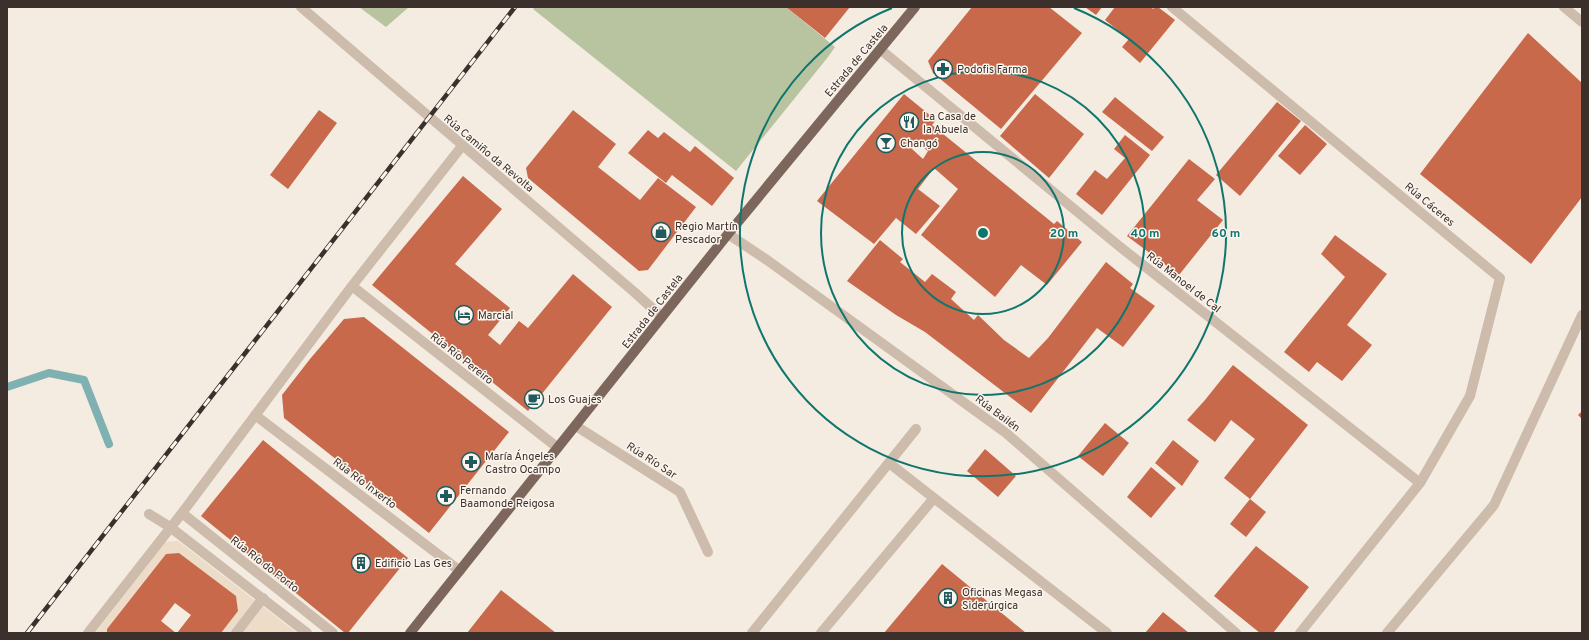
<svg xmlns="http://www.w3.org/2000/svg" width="1589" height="640" font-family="Overpass,sans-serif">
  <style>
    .green { fill: #b8c4a0 }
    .plaza { fill: #ecdcc8 }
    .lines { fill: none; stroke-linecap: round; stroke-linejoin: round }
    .stream { stroke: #7fb0b2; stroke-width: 8 }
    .building { fill: #c8694b; fill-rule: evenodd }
    .lane { stroke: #cdbbac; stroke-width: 10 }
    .street { stroke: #cdbbac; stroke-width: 10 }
    .primary { stroke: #7d675c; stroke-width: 10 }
    .rail-casing { stroke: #3b302b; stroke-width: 4.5 }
    .rail { stroke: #fbf5ee; stroke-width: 3; stroke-dasharray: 9; stroke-linecap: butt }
    .ring { fill: none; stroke: #0f766e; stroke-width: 2 }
    .labels { text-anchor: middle; stroke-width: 3; stroke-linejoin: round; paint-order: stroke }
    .street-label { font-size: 11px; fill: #3b302b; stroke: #fbf5ee }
    .poi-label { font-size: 11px; fill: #3b302b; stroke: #fbf5ee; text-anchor: start }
    .centre { fill: #0f766e; stroke: #fbf5ee; stroke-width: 2 }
    .ring-label { font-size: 12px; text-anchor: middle; font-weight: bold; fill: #0f766e; stroke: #fbf5ee; stroke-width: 3; stroke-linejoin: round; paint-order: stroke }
  </style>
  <rect width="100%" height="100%" fill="#f4ebe1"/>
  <path class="green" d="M359 7H409L386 27Z
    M535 7H786L835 47 828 57 736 171 533 9Z"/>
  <path class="plaza" d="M178 541 297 633H221L238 611 236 596 179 553 166 554 107 629V633H95L165 542Z"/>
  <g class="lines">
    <path class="stream" d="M7 387 49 373 84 380 109 444"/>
  </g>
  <path class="building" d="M786 7H850L825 38Z
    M972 7H1049L1082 33 1001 129 933 73 928 61Z
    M1085 7H1102L1096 15Z
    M1115 7H1151L1153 9 1155 7H1158L1175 20 1140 63 1122 47 1129 39 1105 20Z
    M1528 33 1582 83V197L1531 264 1420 174Z
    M904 94 936 120 932 125 1054 224 1057 221 1082 242 1047 285 1021 265 995 297 921 235 958 189 934 168 918 189 940 206 916 234 896 218 874 244 817 201ZM917 143 928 151 923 159 912 149Z
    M1035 94 1084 134 1049 178 1000 136Z
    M1115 97 1164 137 1152 151 1102 112Z
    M1277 102 1301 121 1240 196 1216 175Z
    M319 110 337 123 288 189 270 175Z
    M573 110 616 144 598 167 640 200 658 178 696 207 648 270 639 271 528 178 526 168Z
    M1305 125 1327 144 1300 175 1278 156Z
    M648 130 658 138 664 132 690 152 695 146 734 178 712 206 672 175 666 183 628 153Z
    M1125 135 1150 155 1102 215 1076 194 1095 170 1107 179 1125 158 1114 149Z
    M1189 159 1215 179 1197 200 1223 220 1179 275 1127 236Z
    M463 176 502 209 455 264 510 308 488 335 500 345 519 321 528 328 573 274 612 307 528 411 372 285Z
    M1335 235 1387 274 1347 325 1372 345 1342 381 1317 362 1309 372 1284 352 1345 277 1321 254Z
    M880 240 903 259 900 262 925 282 932 274 956 292 951 299 974 320 978 315 1004 340 1029 358 1048 338 1106 262 1133 284 1130 288 1155 306 1123 347 1097 328 1031 413 925 332 896 315 847 281Z
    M364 317 509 432 429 533 284 418 282 395 310 359 344 319Z
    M1233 365 1308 425 1250 499 1224 478 1255 439 1231 420 1215 442 1187 420 1205 400Z
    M1582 411V419L1578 415Z
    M1105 423 1129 443 1103 476 1078 456Z
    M263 440 408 558 348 633H345L201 516Z
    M1173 440 1199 461 1182 486 1155 463Z
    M985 449 1016 476 998 497 967 471Z
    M1151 467 1176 488 1151 518 1127 497Z
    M1250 499 1266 512 1246 537 1230 524Z
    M1256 546 1309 587 1273 633H1260L1214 596Z
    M179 553 236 596 238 611 221 633H177L191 615 175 603 161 621 176 633H107V629L166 554Z
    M942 564 1026 633H884Z
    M501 590 556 633H467Z
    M1163 612 1189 633H1145Z"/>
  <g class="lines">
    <path class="lane" d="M1564 7 1582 22
      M889 463 1107 633
      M149 514 170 527
      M752 633 916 429
      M821 633 934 498
      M1387 633 1494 505 1582 315"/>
    <path class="street" d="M301 7 633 291 662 317
      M1172 7 1500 278 1470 396 1420 483 1300 633
      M881 50 1119 246 1420 483
      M728 234 767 260 1006 433 1236 633
      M352 286 558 448
      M255 415 460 571
      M576 426 680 492 708 552
      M182 513 333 633
      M170 527 307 633
      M88 633 182 513 352 286 462 146
      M236 633 263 598"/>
    <path class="primary" d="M410 633 728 234 915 7"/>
    <g class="rail-casing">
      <path id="rail" d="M27 633 515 7"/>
    </g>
    <use href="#rail" class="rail"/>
  </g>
  <g class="ring">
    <circle cx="983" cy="233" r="81"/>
    <circle cx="983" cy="233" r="162"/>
    <path d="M1074 8A243 243 0 1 1 892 8"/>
  </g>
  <defs>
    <g id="pharmacy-ring" transform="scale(1)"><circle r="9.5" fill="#fbf5ee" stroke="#1f5a5e" stroke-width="1.5"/><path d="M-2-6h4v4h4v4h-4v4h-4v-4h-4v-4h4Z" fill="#1f5a5e"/></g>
    <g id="restaurant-ring" transform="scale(1)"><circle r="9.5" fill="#fbf5ee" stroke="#1f5a5e" stroke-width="1.5"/><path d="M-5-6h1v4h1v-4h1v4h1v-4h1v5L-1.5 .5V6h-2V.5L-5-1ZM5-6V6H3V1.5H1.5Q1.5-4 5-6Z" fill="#1f5a5e"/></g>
    <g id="bar-ring" transform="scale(1)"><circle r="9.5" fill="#fbf5ee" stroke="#1f5a5e" stroke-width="1.5"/><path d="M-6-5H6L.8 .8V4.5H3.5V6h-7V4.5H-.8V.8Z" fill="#1f5a5e"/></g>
    <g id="shop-ring" transform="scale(1)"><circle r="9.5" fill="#fbf5ee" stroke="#1f5a5e" stroke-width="1.5"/><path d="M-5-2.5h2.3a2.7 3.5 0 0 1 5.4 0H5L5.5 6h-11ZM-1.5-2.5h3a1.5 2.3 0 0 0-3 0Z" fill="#1f5a5e"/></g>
    <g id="hotel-ring" transform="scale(1)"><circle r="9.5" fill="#fbf5ee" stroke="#1f5a5e" stroke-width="1.5"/><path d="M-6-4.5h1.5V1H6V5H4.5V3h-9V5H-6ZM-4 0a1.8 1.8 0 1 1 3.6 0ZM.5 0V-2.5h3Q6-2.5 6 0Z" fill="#1f5a5e"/></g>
    <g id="cafe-ring" transform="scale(1)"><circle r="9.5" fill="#fbf5ee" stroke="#1f5a5e" stroke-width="1.5"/><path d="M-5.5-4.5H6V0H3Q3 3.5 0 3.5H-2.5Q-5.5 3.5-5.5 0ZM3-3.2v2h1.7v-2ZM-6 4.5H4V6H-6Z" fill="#1f5a5e"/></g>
    <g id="building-ring" transform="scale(1)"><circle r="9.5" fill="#fbf5ee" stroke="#1f5a5e" stroke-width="1.5"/><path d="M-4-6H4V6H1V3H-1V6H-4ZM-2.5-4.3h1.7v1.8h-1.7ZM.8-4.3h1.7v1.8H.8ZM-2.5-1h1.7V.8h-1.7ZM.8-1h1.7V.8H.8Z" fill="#1f5a5e"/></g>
  </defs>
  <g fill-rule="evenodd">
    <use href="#pharmacy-ring" x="943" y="69"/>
    <use href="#restaurant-ring" x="909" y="122"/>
    <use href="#bar-ring" x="886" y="143"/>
    <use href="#shop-ring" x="661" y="232"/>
    <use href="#hotel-ring" x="464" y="315"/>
    <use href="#cafe-ring" x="534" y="399"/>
    <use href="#pharmacy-ring" x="471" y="462"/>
    <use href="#pharmacy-ring" x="446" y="496"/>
    <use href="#building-ring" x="361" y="563"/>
    <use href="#building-ring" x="948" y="598"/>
  </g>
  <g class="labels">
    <g class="street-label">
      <text transform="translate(856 60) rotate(-50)" y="4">Estrada de Castela</text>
      <text transform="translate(489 153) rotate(40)" y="4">Rúa Camiño da Revolta</text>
      <text transform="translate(1430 204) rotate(40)" y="4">Rúa Cáceres</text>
      <text transform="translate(1184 282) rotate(38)" y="4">Rúa Manoel de Cal</text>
      <text transform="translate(652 311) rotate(-52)" y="4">Estrada de Castela</text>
      <text transform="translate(462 358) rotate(38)" y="4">Rúa Río Pereiro</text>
      <text transform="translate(998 413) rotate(37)" y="4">Rúa Bailén</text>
      <text transform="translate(652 460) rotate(33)" y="4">Rúa Río Sar</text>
      <text transform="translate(365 483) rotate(37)" y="4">Rúa Río Inxerto</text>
      <text transform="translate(265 564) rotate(38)" y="4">Rúa Río do Porto</text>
    </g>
    <g class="poi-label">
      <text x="957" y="73">Podofis Farma</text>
      <text x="923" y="120">La Casa de<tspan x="923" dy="13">la Abuela</tspan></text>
      <text x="900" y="147">Changó</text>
      <text x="675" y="230">Regio Martín<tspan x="675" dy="13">Pescador</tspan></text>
      <text x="478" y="319">Marcial</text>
      <text x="548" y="403">Los Guajes</text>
      <text x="485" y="460">María Ángeles<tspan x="485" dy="13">Castro Ocampo</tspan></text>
      <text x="460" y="494">Fernando<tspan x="460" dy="13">Baamonde Reigosa</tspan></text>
      <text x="375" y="567">Edificio Las Ges</text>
      <text x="962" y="596">Oficinas Megasa<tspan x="962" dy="13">Siderúrgica</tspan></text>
    </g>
  </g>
  <circle cx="983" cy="233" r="6" class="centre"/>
  <g class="ring-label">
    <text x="1064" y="237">20 m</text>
    <text x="1145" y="237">40 m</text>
    <text x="1226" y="237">60 m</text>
  </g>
  <rect width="1589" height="640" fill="none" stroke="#3b302b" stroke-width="16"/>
</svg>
